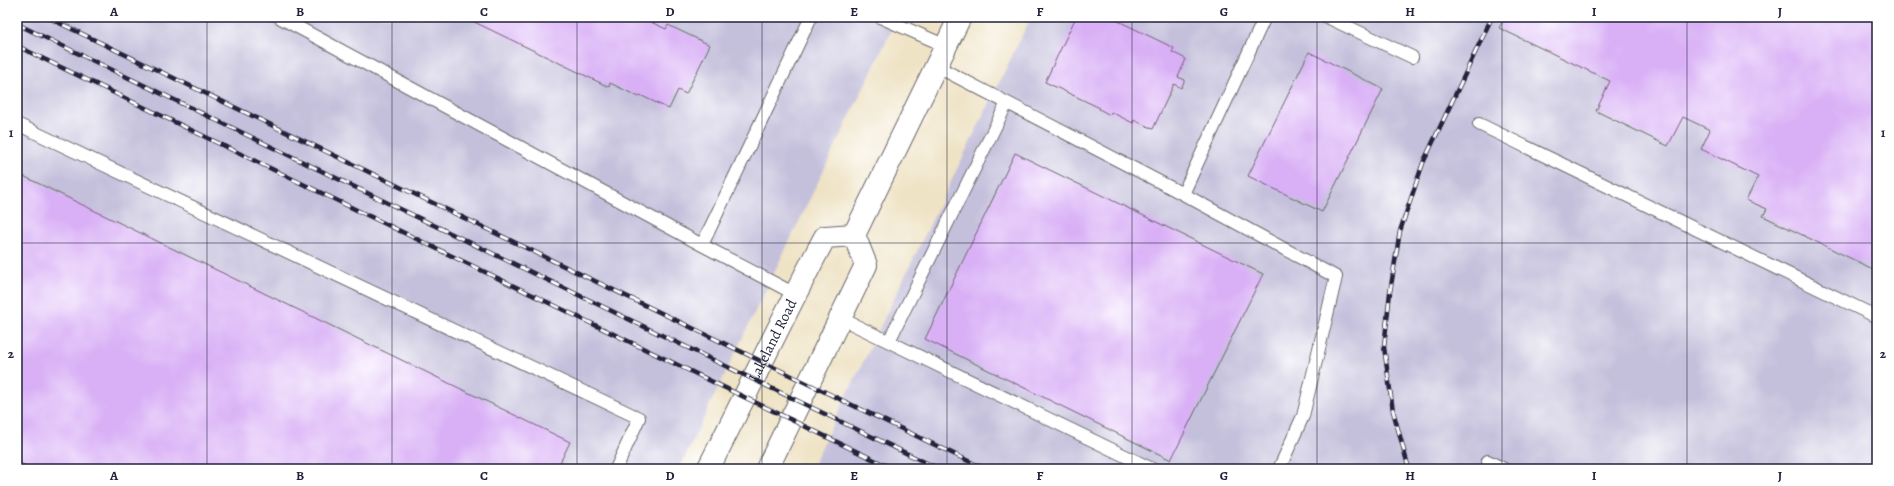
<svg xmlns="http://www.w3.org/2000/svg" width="1894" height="486" font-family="Alegreya,serif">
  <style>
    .industrial { fill: #c4c0db }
    .building { fill: #d9b0f6 }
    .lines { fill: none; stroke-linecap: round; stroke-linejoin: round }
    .lane-casing { stroke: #6a666b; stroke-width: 14 }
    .secondary-casing { stroke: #6a666b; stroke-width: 24 }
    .lane { stroke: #fff; stroke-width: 12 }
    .secondary { stroke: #fff; stroke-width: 22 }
    .rail-casing { stroke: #22223b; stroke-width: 4.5 }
    .rail { stroke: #fff; stroke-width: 3; stroke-dasharray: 9; stroke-linecap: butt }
    .grid { fill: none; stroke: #22223b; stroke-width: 1; stroke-opacity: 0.55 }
    .labels { text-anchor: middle; stroke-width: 3; stroke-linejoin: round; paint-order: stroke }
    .street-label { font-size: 15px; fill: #22223b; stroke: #fff }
    .neatline { fill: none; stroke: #22223b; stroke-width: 1.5 }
    .grid-label { font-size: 13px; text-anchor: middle; font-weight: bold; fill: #22223b }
  </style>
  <rect width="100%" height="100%" fill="#fff"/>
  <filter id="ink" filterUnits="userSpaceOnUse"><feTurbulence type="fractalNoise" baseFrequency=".025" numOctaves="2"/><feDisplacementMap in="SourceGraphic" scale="8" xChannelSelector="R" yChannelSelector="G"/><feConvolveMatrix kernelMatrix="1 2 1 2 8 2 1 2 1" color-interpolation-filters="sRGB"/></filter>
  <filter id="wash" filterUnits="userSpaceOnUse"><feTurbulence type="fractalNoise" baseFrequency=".012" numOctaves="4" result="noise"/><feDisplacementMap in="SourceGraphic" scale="16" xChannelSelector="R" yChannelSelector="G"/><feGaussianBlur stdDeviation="0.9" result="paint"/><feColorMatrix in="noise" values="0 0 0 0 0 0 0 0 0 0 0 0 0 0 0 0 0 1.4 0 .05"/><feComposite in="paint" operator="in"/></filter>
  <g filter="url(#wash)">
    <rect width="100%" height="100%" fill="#efe3c5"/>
    <path class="industrial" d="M17 17H898L679 469H17Z
      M1031 17H1877V469H811Z"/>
    <g id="blocks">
      <path class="building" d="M464 17H643L642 18 666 29 668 25 710 45 686 94 678 90 669 109 640 95 639 97 610 83 609 87Z
        M1076 17H1110L1174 48 1172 52 1186 59 1178 77 1185 80 1181 88 1174 84 1153 129 1134 120 1133 123 1111 112 1110 115 1099 109 1100 108 1045 82Z
        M1505 17H1877V271L1763 216 1767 209 1746 200 1758 177 1701 149 1710 130 1683 117 1668 146 1596 111 1610 81 1499 28Z
        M1309 52 1383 89 1322 212 1248 176Z
        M1015 153 1263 274 1171 460 925 339Z
        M17 173 570 442 557 469H33L18 462 17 465Z"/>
    </g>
  </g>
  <g filter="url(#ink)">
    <use href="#blocks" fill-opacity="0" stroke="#6a666b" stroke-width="1"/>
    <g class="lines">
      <g class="lane-casing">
        <path id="lane" d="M279 17 702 245
          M880 17 946 46
          M1327 17 1412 57
          M936 66 1183 194 1336 277 1303 416 1279 469
          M17 124 639 418 616 469
          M1479 124 1877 317
          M1183 194 1265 17
          M795 294 702 245 811 17
          M840 318 1152 469
          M889 341 1007 103
          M1488 461 1504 469"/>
      </g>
      <g class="secondary-casing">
        <g id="secondary">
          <path id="s1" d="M708 469C748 392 784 314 825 237L854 235"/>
          <path d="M767 469 866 265 854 235 960 17"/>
        </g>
      </g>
      <use href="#lane" class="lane"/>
      <use href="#secondary" class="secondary"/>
      <g class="rail-casing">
        <path id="rail" d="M47 17 985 469
          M17 24 939 469
          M17 46 893 469
          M1409 469 1393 411 1384 347 1390 292 1400 231 1423 163 1492 17"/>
      </g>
      <use href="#rail" class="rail"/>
    </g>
  </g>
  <path class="grid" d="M207 17V469M392 17V469M577 17V469M762 17V469M947 17V469M1132 17V469M1317 17V469M1502 17V469M1687 17V469M17 243H1877"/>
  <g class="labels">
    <g class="street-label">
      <text dy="5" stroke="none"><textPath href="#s1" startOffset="144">Lakeland Road</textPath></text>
    </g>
  </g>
  <rect width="1894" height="486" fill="none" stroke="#fff" stroke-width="44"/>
  <rect x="22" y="22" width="1850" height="442" class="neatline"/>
  <g class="grid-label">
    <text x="114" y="16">A</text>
    <text x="300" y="16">B</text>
    <text x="484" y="16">C</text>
    <text x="670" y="16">D</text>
    <text x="854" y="16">E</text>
    <text x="1040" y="16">F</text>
    <text x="1224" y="16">G</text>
    <text x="1410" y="16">H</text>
    <text x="1594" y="16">I</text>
    <text x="1780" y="16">J</text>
    <text x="11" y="137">1</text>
    <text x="1883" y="137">1</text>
    <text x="11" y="358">2</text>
    <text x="1883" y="358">2</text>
    <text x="114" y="480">A</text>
    <text x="300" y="480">B</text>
    <text x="484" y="480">C</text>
    <text x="670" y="480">D</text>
    <text x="854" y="480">E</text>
    <text x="1040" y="480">F</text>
    <text x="1224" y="480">G</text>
    <text x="1410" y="480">H</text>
    <text x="1594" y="480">I</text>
    <text x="1780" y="480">J</text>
  </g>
</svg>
